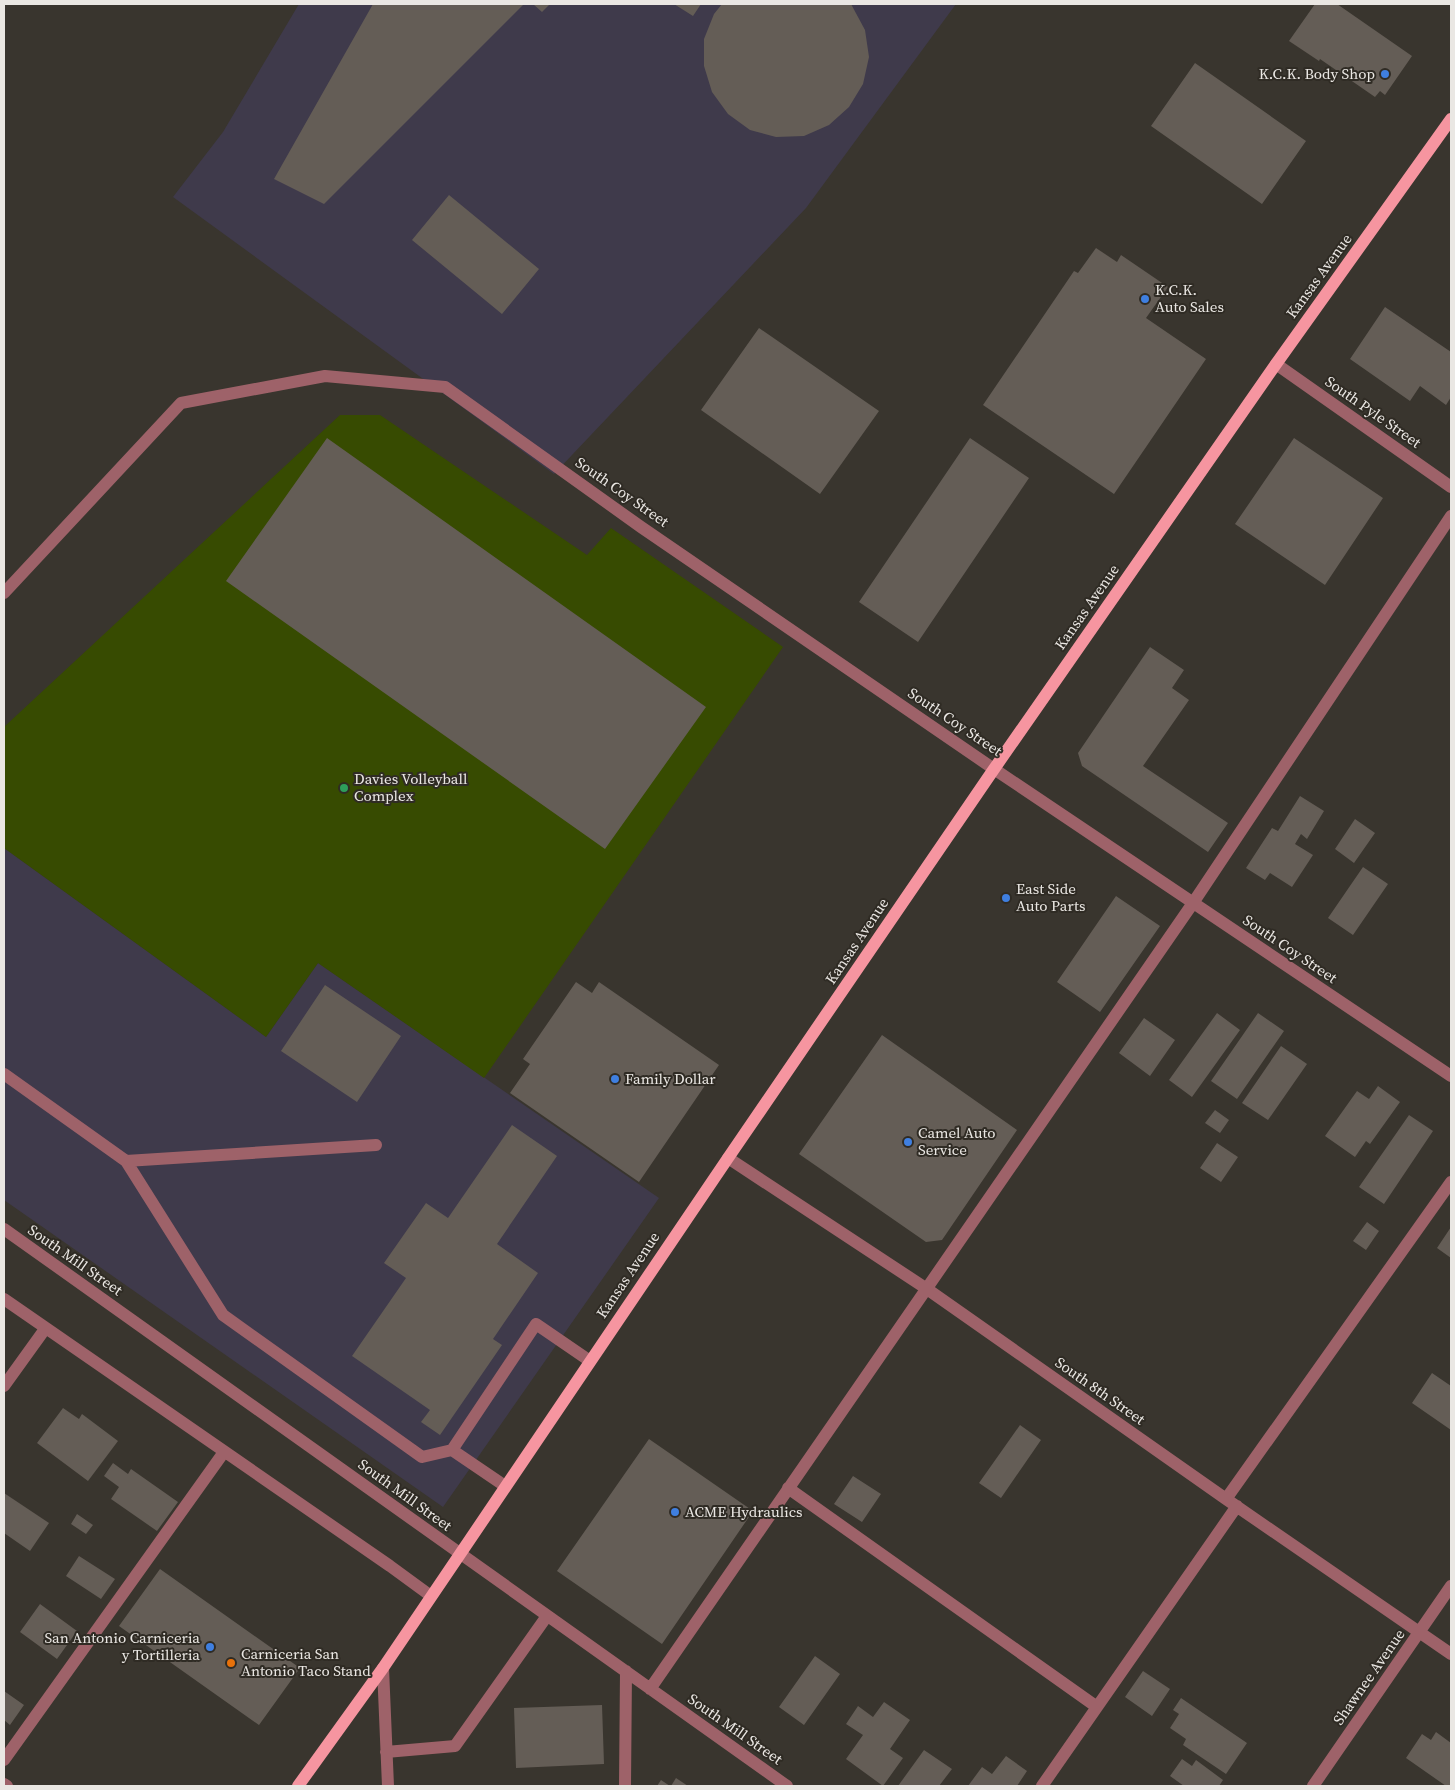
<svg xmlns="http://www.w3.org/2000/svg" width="1455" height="1790" font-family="'Source Serif 4',serif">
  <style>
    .industrial { fill: #3f3a4b }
    .green { fill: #374b01 }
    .building { fill: #645d56 }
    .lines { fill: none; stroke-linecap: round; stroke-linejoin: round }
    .minor { stroke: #9e6269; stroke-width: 12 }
    .major { stroke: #f695a0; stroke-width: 12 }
    .shop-dot { fill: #3f7fe0; stroke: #2f2b24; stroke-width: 2 }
    .leisure-dot { fill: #2e9e5b; stroke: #2f2b24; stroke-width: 2 }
    .food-dot { fill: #e8710a; stroke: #2f2b24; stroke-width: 2 }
    .labels { text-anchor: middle; stroke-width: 4; stroke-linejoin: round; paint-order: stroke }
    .poi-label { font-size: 15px; fill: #eae7e3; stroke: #2f2b24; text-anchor: start }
    .street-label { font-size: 15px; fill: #eae7e3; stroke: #2f2b24 }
  </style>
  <rect width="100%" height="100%" fill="#39352e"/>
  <path class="industrial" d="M299 4H956L806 208 554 474 173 197 223 132Z
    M4 848 266 1037 318 963 659 1198 443 1507 4 1200Z"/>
  <path class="green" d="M340 415H380L587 555 611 528 783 647 484 1078 318 963 266 1037 4 848V727Z"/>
  <path class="building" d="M373 4H524L324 204 274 179Z
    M533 4H550L542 12Z
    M674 4H701L693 16Z
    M722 4H851L865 30 869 57 863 84 849 107 829 125 804 136 776 137 750 130 728 114 712 92 704 66V39L714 14Z
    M1315 4H1337L1412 56 1385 95 1380 91 1375 97 1320 59 1319 61 1289 41Z
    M1195 63 1306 141 1262 204 1151 126Z
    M449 195 539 269 502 314 412 240Z
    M1096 248 1117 262 1121 255 1168 287 1146 318 1206 359 1114 494 983 405 1074 271 1078 273Z
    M1385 307 1451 352V397L1446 405 1420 386 1410 401 1350 359Z
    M759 328 879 411 820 494 701 410Z
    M327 438 706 707 605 849 226 581Z
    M970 438 1029 478 918 642 859 602Z
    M1294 438 1383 498 1325 585 1235 524Z
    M1150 647 1184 670 1172 688 1189 700 1143 766 1228 823 1208 852 1082 766 1078 753Z
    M1300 796 1324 811 1307 839 1301 834 1295 844 1313 855 1292 887 1270 873 1265 880 1246 868 1272 828 1278 831Z
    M1355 819 1375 833 1354 863 1335 849Z
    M1363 867 1388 884 1353 935 1328 918Z
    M1116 896 1160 926 1100 1012 1057 982Z
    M576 982 592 993 599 982 719 1065 639 1182 510 1093 530 1064 523 1059Z
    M325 985 401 1036 357 1102 281 1051Z
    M1217 1013 1240 1030 1192 1097 1169 1080Z
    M1258 1013 1284 1031 1237 1099 1211 1081Z
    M1144 1018 1175 1040 1150 1076 1119 1053Z
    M882 1035 1017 1130 942 1240 926 1242 799 1154Z
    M1281 1046 1307 1064 1268 1120 1242 1103Z
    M1378 1086 1400 1102 1370 1144 1366 1141 1355 1157 1325 1136 1357 1091 1369 1099Z
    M1215 1110 1229 1120 1220 1133 1205 1123Z
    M1409 1115 1433 1131 1384 1204 1359 1187Z
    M512 1125 557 1156 497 1244 538 1273 493 1339 502 1345 440 1435 421 1422 430 1410 352 1356 406 1278 384 1263 426 1203 448 1218Z
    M1217 1143 1238 1157 1221 1182 1200 1168Z
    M1367 1222 1379 1231 1366 1250 1353 1241Z
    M1451 1227V1258L1437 1248Z
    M1432 1373 1451 1386V1430L1412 1403Z
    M63 1408 79 1419 82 1414 118 1441 88 1481 37 1443Z
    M1020 1425 1041 1440 1001 1498 979 1483Z
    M649 1439 753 1511 662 1644 557 1571Z
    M113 1463 128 1474 131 1469 178 1502 157 1531 111 1499 119 1487 104 1476Z
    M853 1476 881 1494 862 1522 834 1504Z
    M4 1493 49 1523 30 1551 4 1533Z
    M77 1514 93 1525 86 1534 71 1524Z
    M79 1556 115 1579 101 1599 66 1576Z
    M160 1569 300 1668 259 1725 119 1626Z
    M40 1604 77 1631 57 1659 20 1632Z
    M815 1656 840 1674 804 1725 779 1707Z
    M1143 1671 1170 1689 1152 1716 1125 1697Z
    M4 1691 24 1705 10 1725 4 1720Z
    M1181 1698 1247 1743 1226 1774 1183 1745 1186 1739 1170 1728 1179 1714 1173 1710Z
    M884 1702 910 1720 890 1749 903 1758 883 1786 846 1759 863 1735 846 1724 858 1706 873 1717Z
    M602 1705 604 1764 516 1768 514 1708Z
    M1436 1732 1451 1743V1786H1446L1406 1758 1422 1734 1431 1740Z
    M924 1750 952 1769 939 1786H898Z
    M1006 1756 1027 1771 1017 1786H968L982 1767 992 1774Z
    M1182 1759 1192 1766 1196 1760 1223 1780 1219 1786H1184L1170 1776Z
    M676 1778 688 1786H671Z
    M661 1780 670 1786H657Z"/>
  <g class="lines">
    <path class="minor" d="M1276 364 1451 487
      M4 593 181 403 325 376 445 387 641 527 994 769 1451 1076
      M4 1074 126 1161 376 1145
      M728 1158 927 1289 1226 1499 1451 1654
      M126 1161 223 1315 422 1457 452 1450
      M4 1229 787 1786
      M4 1299 390 1566 431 1596
      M4 1386 45 1329
      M505 1486 452 1450 536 1324 590 1361
      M788 1488 1097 1707
      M1226 1499 1451 1182
      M383 1668 388 1786
      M650 1689 1193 903 1451 516
      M386 1752 455 1746 547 1616
      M4 1760 224 1452
      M4 1784 7 1786
      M625 1786 626 1671
      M1042 1786 1237 1506
      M1313 1786 1451 1586"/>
    <path class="major" d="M298 1786 383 1668 728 1158 994 769 1276 364 1451 119"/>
  </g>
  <g class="shop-dot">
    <circle cx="1385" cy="74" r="5"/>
    <circle cx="1145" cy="299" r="5"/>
    <circle cx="1006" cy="898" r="5"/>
    <circle cx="615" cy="1079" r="5"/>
    <circle cx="908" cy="1142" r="5"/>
    <circle cx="675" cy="1512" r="5"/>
    <circle cx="210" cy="1647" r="5"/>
  </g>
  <circle class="leisure-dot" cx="344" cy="788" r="5"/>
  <circle class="food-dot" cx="231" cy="1663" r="5"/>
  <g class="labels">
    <g class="poi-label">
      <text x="1375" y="79" text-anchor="end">K.C.K. Body Shop</text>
      <text x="1155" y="295">K.C.K.<tspan x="1155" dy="17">Auto Sales</tspan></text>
      <text x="354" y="784">Davies Volleyball<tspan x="354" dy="17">Complex</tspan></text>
      <text x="1016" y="894">East Side<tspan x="1016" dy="17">Auto Parts</tspan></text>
      <text x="625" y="1084">Family Dollar</text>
      <text x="918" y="1138">Camel Auto<tspan x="918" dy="17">Service</tspan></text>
      <text x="685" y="1517">ACME Hydraulics</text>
      <text x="200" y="1643" text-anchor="end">San Antonio Carniceria<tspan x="200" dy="17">y Tortilleria</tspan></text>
      <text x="241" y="1659">Carniceria San<tspan x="241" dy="17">Antonio Taco Stand</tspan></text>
    </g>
    <g class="street-label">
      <text transform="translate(1319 276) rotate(-54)" y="5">Kansas Avenue</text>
      <text transform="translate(1373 412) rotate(35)" y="5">South Pyle Street</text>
      <text transform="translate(622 492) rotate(35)" y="5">South Coy Street</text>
      <text transform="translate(1087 607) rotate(-55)" y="5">Kansas Avenue</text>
      <text transform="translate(955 722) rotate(34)" y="5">South Coy Street</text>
      <text transform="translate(857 941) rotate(-56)" y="5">Kansas Avenue</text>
      <text transform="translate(1290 949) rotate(34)" y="5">South Coy Street</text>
      <text transform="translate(75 1260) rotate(35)" y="5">South Mill Street</text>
      <text transform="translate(628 1275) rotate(-56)" y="5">Kansas Avenue</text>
      <text transform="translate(1100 1391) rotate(35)" y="5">South 8th Street</text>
      <text transform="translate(405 1495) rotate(36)" y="5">South Mill Street</text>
      <text transform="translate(1369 1677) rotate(-55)" y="5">Shawnee Avenue</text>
      <text transform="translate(735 1729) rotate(35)" y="5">South Mill Street</text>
    </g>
  </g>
  <rect width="1455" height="1790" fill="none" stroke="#eae7e3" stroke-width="10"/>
</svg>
